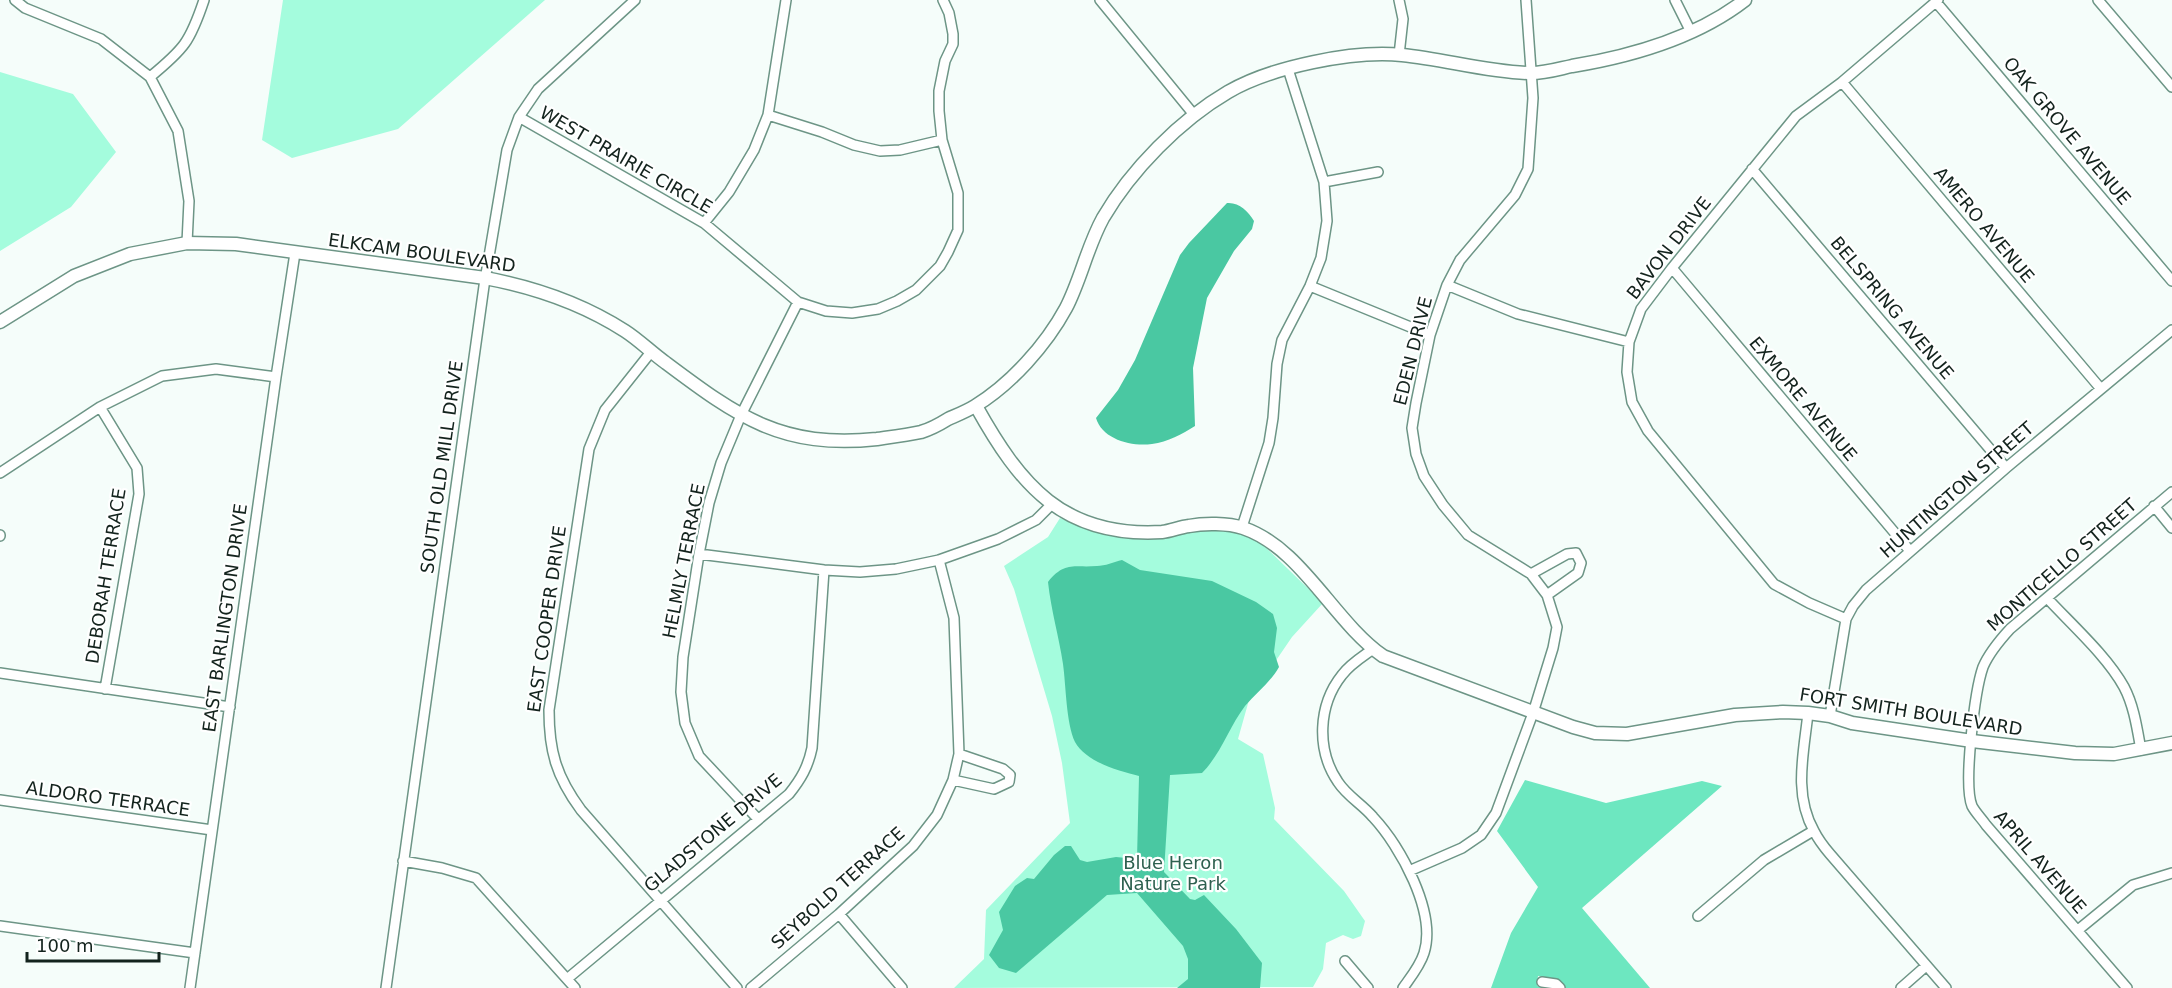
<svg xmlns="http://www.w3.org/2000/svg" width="2172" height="988" font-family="'DejaVu Sans',sans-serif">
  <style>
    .green { fill: #a4fcdd }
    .forest { fill: #6de7c0 }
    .water { fill: #4ac8a2 }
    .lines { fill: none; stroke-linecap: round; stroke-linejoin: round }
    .minor-casing { stroke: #6d9586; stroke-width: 12 }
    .tertiary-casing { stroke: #6d9586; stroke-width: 15 }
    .minor { stroke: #fff; stroke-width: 9 }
    .tertiary { stroke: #fff; stroke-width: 12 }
    .labels { text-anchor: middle; stroke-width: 4.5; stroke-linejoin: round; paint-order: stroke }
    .street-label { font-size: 18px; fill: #13231d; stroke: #fff }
    .park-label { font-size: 18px; fill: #2d604f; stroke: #fff }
  </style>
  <rect width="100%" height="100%" fill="#f5fdfa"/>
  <path class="green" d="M283 0H545L398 129 292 158 262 140Z
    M0 72 73 94 116 152 71 207 0 251Z
    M1060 518 1085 528 1134 539 1202 529 1234 531 1256 538 1323 603 1292 637 1249 700 1238 739 1263 754 1275 808 1274 819 1344 891 1365 921 1361 936 1353 939 1343 935 1326 943 1323 969 1313 987 954 988 984 959 986 910 1070 823 1062 763 1052 716 1014 589 1004 566 1048 537Z"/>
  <path class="forest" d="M1525 780 1606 803 1702 781 1722 786 1582 908 1650 988H1566L1557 979 1538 976 1537 986 1553 988H1491L1511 933 1538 887 1497 831Z"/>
  <path class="water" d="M1227 203C1239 202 1248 211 1254 221L1252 229 1234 251 1207 298 1193 368 1195 426C1182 434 1168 442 1152 444 1131 447 1102 439 1096 418L1118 390 1135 360 1180 255 1189 243Z
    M1122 560 1140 570 1212 581 1256 602 1273 614 1277 628 1274 652 1279 667C1270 683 1256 693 1245 706 1229 727 1221 754 1202 773L1170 775 1164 872 1190 899 1195 900 1204 895 1236 929 1262 963 1260 988H1177L1188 979V959L1183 946 1137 893 1107 895 1016 973 999 968 989 955 1003 930 999 912 1015 886 1027 878 1034 879 1054 855 1065 846H1071L1080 860 1087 862 1116 857 1137 859 1139 776C1119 771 1086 762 1075 742 1066 723 1066 685 1063 664 1059 637 1051 610 1048 582 1065 561 1074 568 1097 566 1105 566 1114 562 1122 560Z"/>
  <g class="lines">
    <g class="minor-casing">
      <path id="minor" d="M15 0 25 8 101 39 150 77 178 131 189 201 187 243
        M1100 0 1195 116
        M1675 0 1691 32
        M2098 0 2172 87
        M1936 2 2172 281
        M1399 55 1403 19 1399 0
        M150 77C184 49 190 42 204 0
        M1842 82 2101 389
        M768 115 822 132 854 145 880 151 900 150 942 140
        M519 117 704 223 798 302 826 311 852 313 878 309 897 301 916 290 940 266 948 252 958 230V193L942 140 939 111V91L945 61 953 44V34L949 13 943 0
        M1752 169 2006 468
        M1324 182 1378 172
        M704 223 729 192 754 150 768 115 786 0
        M1672 268 1910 551
        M1447 285 1518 314 1629 342
        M1310 286 1430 335
        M651 352 605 410 589 449 549 710C549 751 556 776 581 810L737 988
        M100 407 137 468 139 494 105 689
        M0 473 100 407 162 376 216 369 276 377
        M2154 506 2172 528
        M1242 527 1269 443 1273 418 1277 364 1282 340 1310 286 1321 258 1327 221 1324 182 1288 69
        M0 535V536
        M699 554 824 570 860 572 896 569 939 560 998 539 1036 520 1052 504
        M1531 574 1567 554 1576 553 1581 563 1578 573 1547 595
        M2047 598C2071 624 2107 656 2124 687 2134 706 2137 728 2141 750
        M1846 619 1809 603 1774 584 1648 431 1632 402 1627 372 1629 342 1641 309 1672 268 1796 116 1842 82 1938 0
        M1373 649C1362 657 1350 664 1342 675 1318 705 1316 750 1338 782 1347 796 1362 804 1373 817 1400 846 1437 912 1424 953 1420 966 1410 978 1403 988
        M0 673 230 707
        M1808 713C1804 752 1793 794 1814 831 1818 839 1824 847 1830 854L1946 988
        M1830 716 1846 619 1853 606 1866 590 2006 468 2172 330
        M953 780 994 789 1009 782 1010 775 1003 769 959 754
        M0 800 212 830
        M757 818 699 756 685 723 681 692 683 657 699 554 709 503 721 463 741 415 798 302
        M403 861 442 868 476 878 575 988
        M1409 871 1462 848 1481 835 1496 813 1533 713 1553 648 1557 627 1547 595 1531 574 1468 535 1443 505 1424 476 1416 454 1412 428 1416 403 1430 335 1447 285 1460 260 1515 195 1528 169 1533 98 1526 0
        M839 914 902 988
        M1698 916 1764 860 1813 831
        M0 926 195 953
        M2078 930 2133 885 2172 873
        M1345 961 1368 988
        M567 979 789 794C801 779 808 767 812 748L824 570
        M1542 982 1556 984 1560 988
        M190 988 276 377 295 253
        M386 988 484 286 507 150 519 117 538 89 635 0
        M751 988 839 914 913 846 937 815 953 780 959 754 954 618 939 560
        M1901 988 1926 966
        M2127 988 1986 825C1982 819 1975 812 1972 806 1963 784 1975 690 1983 667 1989 653 1999 641 2010 629L2172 492"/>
    </g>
    <g class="tertiary-casing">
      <path id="tertiary" d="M0 322 74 276 130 254 187 243 236 244 485 278C533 287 583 304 625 331 639 340 652 353 666 363 738 417 782 449 877 439 891 437 907 435 921 432 931 429 940 424 948 419 957 415 967 411 975 406 1011 384 1046 345 1066 308 1081 279 1087 247 1103 218 1131 170 1180 120 1228 92 1271 67 1353 50 1402 55 1444 59 1486 72 1528 73 1542 74 1558 69 1572 66 1633 56 1696 38 1745 0
        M976 406C1020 485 1063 538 1162 532 1171 531 1180 527 1189 526 1204 523 1228 523 1243 528 1302 548 1333 621 1383 656L1573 727 1595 733 1627 734 1735 715 1783 712 1808 713 1830 716 1852 723 1972 741 2075 753 2114 754 2172 743"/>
    </g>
    <use href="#minor" class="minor"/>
    <use href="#tertiary" class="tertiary"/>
  </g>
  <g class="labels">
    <g class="street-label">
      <text transform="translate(2067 131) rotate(50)" y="6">OAK GROVE AVENUE</text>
      <text transform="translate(626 160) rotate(30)" y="6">WEST PRAIRIE CIRCLE</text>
      <text transform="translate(1984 225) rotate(50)" y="6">AMERO AVENUE</text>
      <text transform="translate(1669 248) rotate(-52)" y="6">BAVON DRIVE</text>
      <text transform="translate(422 253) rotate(8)" y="6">ELKCAM BOULEVARD</text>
      <text transform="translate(1892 308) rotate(50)" y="6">BELSPRING AVENUE</text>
      <text transform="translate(1413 351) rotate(-76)" y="6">EDEN DRIVE</text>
      <text transform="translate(1803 399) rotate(50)" y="6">EXMORE AVENUE</text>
      <text transform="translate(442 467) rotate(-82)" y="6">SOUTH OLD MILL DRIVE</text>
      <text transform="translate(1957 490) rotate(-41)" y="6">HUNTINGTON STREET</text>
      <text transform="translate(684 561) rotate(-79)" y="6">HELMLY TERRACE</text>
      <text transform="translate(2062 565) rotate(-41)" y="6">MONTICELLO STREET</text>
      <text transform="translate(106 576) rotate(-81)" y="6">DEBORAH TERRACE</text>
      <text transform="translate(225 618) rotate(-82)" y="6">EAST BARLINGTON DRIVE</text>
      <text transform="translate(547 619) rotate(-82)" y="6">EAST COOPER DRIVE</text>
      <text transform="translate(1911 712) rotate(9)" y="6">FORT SMITH BOULEVARD</text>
      <text transform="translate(108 799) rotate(8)" y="6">ALDORO TERRACE</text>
      <text transform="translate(713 833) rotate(-40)" y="6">GLADSTONE DRIVE</text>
      <text transform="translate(2040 862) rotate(49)" y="6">APRIL AVENUE</text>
      <text transform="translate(838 888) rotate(-42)" y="6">SEYBOLD TERRACE</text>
    </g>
    <g class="park-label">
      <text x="1173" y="869">Blue Heron<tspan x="1173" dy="21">Nature Park</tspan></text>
    </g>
  </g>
  <path d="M27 952v9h132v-9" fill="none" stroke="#13231d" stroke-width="3"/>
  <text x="36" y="952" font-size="18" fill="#13231d" stroke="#ffffff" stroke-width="4.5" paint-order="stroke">100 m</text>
</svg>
